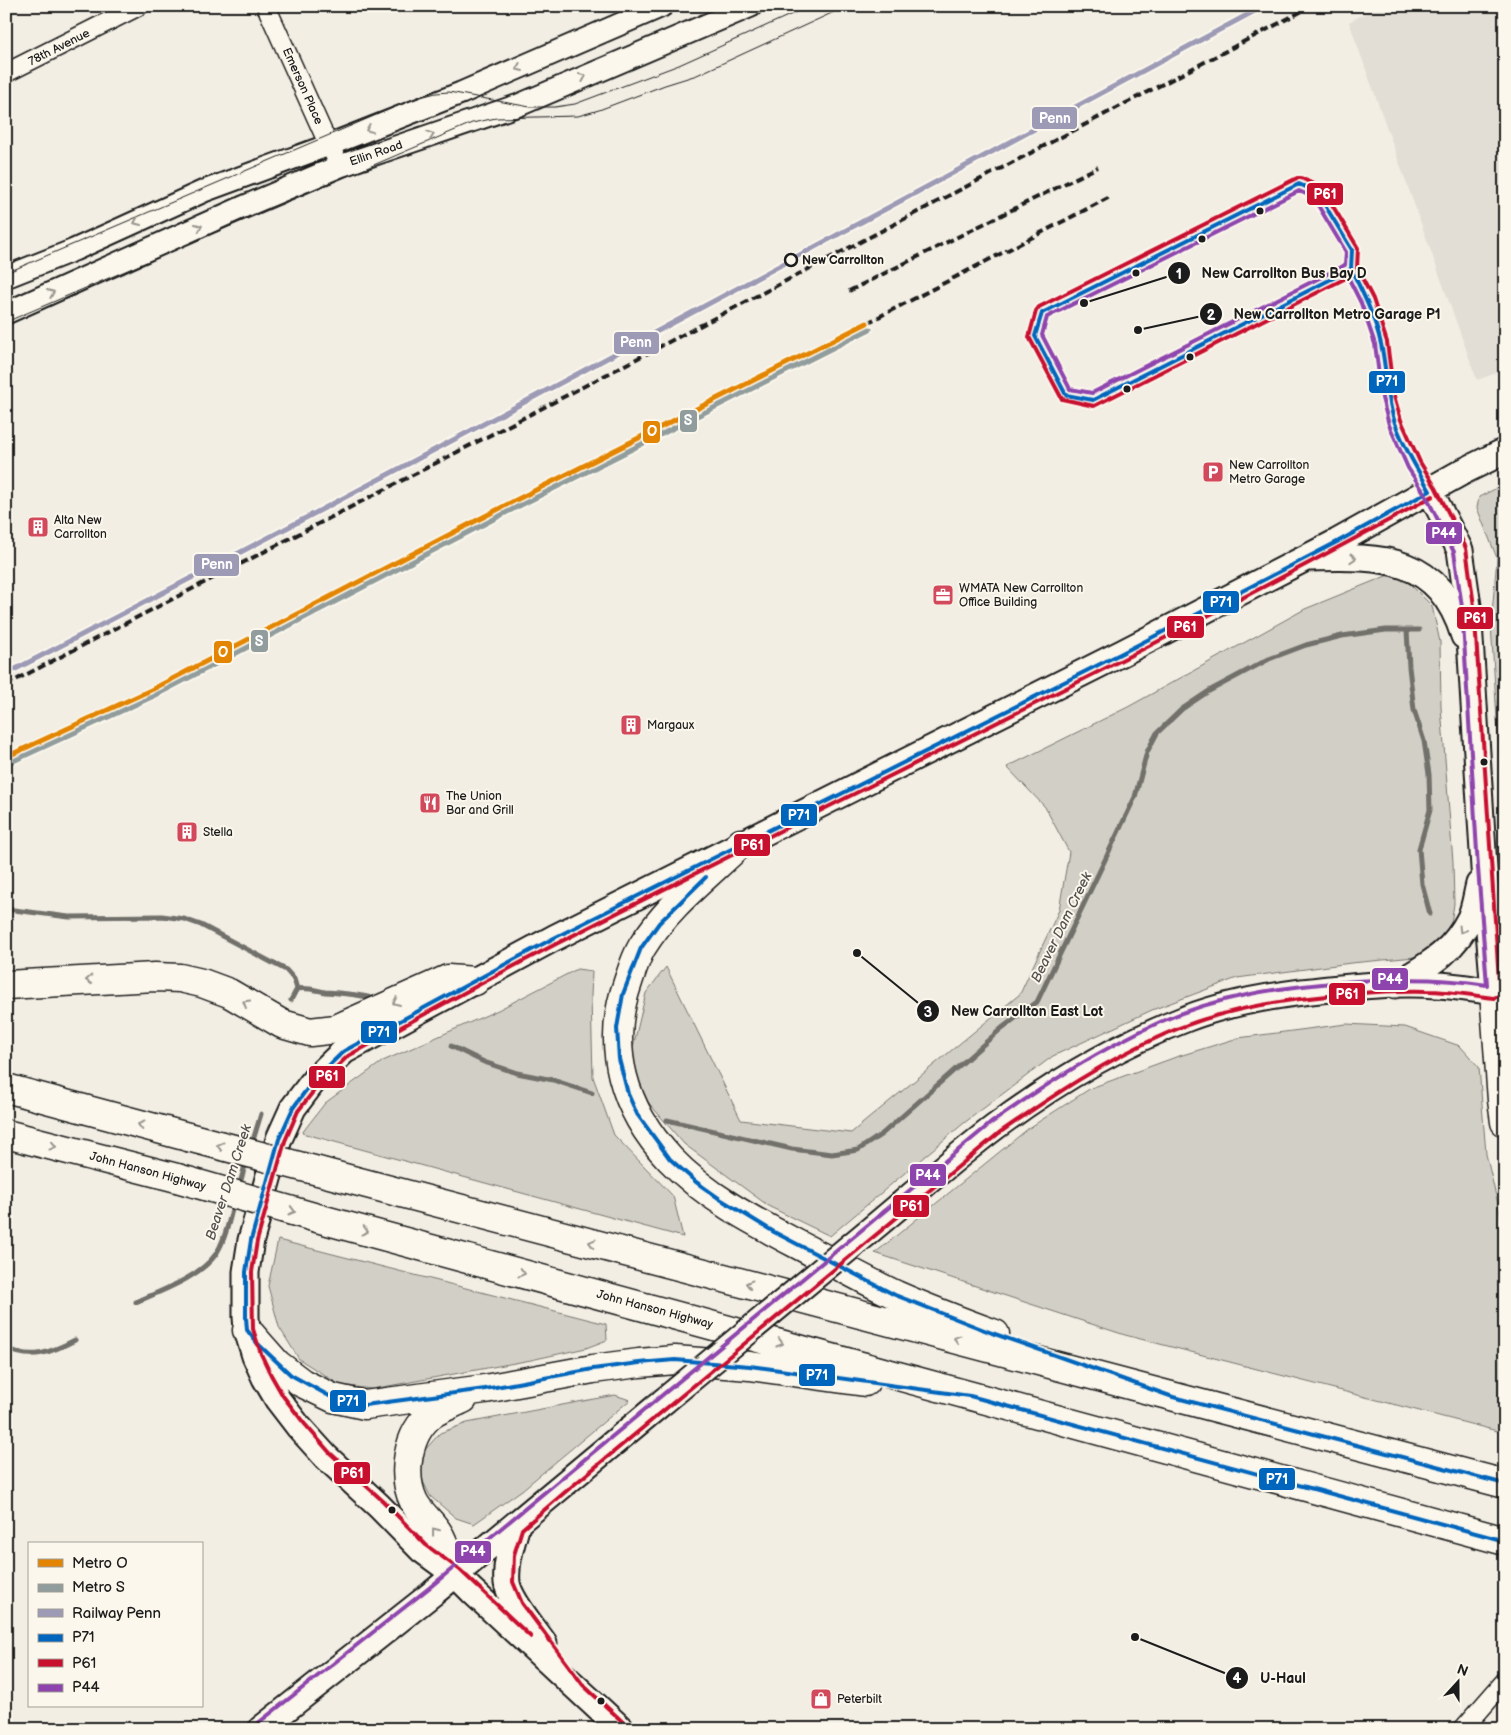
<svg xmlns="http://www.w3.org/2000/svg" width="1511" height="1735" font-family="'Balsamiq Sans',sans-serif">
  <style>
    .built { fill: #e2ded5 }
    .green { fill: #d2cfc6; stroke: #777671 }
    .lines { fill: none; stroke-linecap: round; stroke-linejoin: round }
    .stream { stroke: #716f6b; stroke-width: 5 }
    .minor-casing { stroke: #1c1c1c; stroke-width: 21 }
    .tertiary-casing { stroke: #1c1c1c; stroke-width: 25 }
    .secondary-casing { stroke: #1c1c1c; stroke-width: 29 }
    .motorway-casing { stroke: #1c1c1c; stroke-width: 31 }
    .minor { stroke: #fbf7ec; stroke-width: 18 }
    .tertiary { stroke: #fbf7ec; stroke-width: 21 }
    .secondary { stroke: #fbf7ec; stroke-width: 25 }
    .motorway { stroke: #fbf7ec; stroke-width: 28 }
    .tram { stroke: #1c1c1c; stroke-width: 1 }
    .rail { stroke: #1c1c1c; stroke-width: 4; stroke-dasharray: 8 4; stroke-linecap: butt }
    .secondary-bridge-casing { stroke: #1c1c1c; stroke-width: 29; stroke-linecap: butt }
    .motorway-bridge-casing { stroke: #1c1c1c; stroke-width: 31; stroke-linecap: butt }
    .secondary-bridge { stroke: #fbf7ec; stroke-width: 25 }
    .motorway-bridge { stroke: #fbf7ec; stroke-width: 28 }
    .bus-1-casing { stroke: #fbf7ec; stroke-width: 8 }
    .bus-2-casing { stroke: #fbf7ec; stroke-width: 8 }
    .bus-3-casing { stroke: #fbf7ec; stroke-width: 8 }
    .bus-1 { stroke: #0065bd; stroke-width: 4 }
    .bus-2 { stroke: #c8102e; stroke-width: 4 }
    .bus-3 { stroke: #8e44ad; stroke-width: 4 }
    .rail-1-casing { stroke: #fbf7ec; stroke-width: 9 }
    .rail-1 { stroke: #9d9ab6; stroke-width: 5 }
    .metro-1-casing { stroke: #fbf7ec; stroke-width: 9 }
    .metro-2-casing { stroke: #fbf7ec; stroke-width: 9 }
    .metro-1 { stroke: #e38501; stroke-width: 5 }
    .metro-2 { stroke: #919d9d; stroke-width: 5 }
    .oneway { stroke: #97948e }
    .bus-dot { fill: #1c1c1c; stroke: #fbf7ec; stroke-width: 2 }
    .stop-dot { fill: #fbf7ec; stroke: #1c1c1c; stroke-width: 2.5 }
    .labels { text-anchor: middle; stroke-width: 4; stroke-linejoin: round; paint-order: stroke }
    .street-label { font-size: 12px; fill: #1c1c1c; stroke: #fbf7ec }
    .stop-label { font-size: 12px; font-weight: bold; fill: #1c1c1c; stroke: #fbf7ec; text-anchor: start }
    .poi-label { font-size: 12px; fill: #1c1c1c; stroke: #fbf7ec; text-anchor: start }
    .water-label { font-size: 14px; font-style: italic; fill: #545351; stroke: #fbf7ec }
    .leader { fill: none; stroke: #1c1c1c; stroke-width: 2 }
    .callout-dot { fill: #1c1c1c; stroke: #fbf7ec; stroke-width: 2 }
    .mark-label { font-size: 15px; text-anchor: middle; font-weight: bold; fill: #fff }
    .callout-label { font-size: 14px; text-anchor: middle; font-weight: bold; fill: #1c1c1c; stroke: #fbf7ec; stroke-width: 4; stroke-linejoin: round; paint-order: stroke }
    .line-badge { stroke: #fbf7ec; stroke-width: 2 }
    .badge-label { font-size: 14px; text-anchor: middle; font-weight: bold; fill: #fff }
  </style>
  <rect width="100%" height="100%" fill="#f2eee4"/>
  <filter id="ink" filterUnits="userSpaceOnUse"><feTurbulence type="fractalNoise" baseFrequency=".02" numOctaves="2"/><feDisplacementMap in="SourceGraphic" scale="10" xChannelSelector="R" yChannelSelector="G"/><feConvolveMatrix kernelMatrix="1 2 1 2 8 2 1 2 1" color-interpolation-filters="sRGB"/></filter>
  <g filter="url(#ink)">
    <path class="built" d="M1379 6H1505V370L1477 380 1349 22Z"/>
    <path class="green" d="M1505 484V846L1491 624 1497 558 1477 508 1479 497Z
      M1391 574 1407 581 1432 606 1440 642 1441 707 1453 862 1454 904 1450 930 1415 957 1351 963 1237 978 1152 1010 1053 1056 964 1123 830 1236 770 1207 684 1144 648 1102 629 1064 646 993 666 967 741 1120 851 1133 1020 994 1059 910 1069 852 1045 807 1007 767 1128 707 1305 609Z
      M577 969 592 971 591 997 593 1077 614 1135 673 1196 683 1237 302 1133 325 1103 383 1061 498 1010Z
      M1346 1024 1405 1027 1460 1046 1479 1067 1486 1154 1505 1234V1433L1125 1335 875 1253 1029 1128 1091 1088 1176 1057 1238 1038Z
      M278 1240 606 1324 607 1340 586 1348 531 1360 372 1389 340 1385 299 1359 279 1327 268 1286Z
      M615 1395 630 1400 522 1490 474 1524 456 1518 430 1496 420 1475 424 1451 440 1433 467 1423Z"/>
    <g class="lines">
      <path class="stream" d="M1407 630 1409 667 1414 710 1424 741 1429 774 1430 810 1419 849 1422 884 1430 914
        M6 909 69 917 162 916 184 919 201 925 286 970 294 979 297 989
        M291 1000 297 989C307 987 315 990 325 992 342 993 359 994 376 999
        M451 1046 484 1062 517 1073 553 1080 592 1093
        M667 1120 792 1149 832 1154 858 1150 882 1134 1002 1028 1037 1002 1135 797 1147 752 1157 733 1182 709 1209 691 1269 659 1306 645 1342 636 1386 630H1419
        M251 1147 261 1114
        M239 1187 246 1162
        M136 1302C161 1291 200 1277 216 1254 226 1239 229 1219 234 1203
        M6 1348C32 1361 52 1352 75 1340"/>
      <g class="minor-casing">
        <path id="minor" d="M266 6 325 137 340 166
          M6 73 139 6
          M1463 1729 1505 1681"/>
      </g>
      <g class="tertiary-casing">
        <path id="tertiary" d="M6 277 74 250 204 191 329 145 461 93 662 6
          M6 313 243 207 340 166 519 105 751 6"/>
      </g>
      <g class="secondary-casing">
        <path id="secondary" d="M1311 558C1383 556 1439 556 1464 636
          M1395 985C1428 965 1452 954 1470 918 1475 907 1476 895 1479 884
          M867 1233C910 1198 951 1160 995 1127 1054 1083 1120 1044 1188 1018 1224 1004 1264 997 1302 992 1346 987 1393 982 1437 985 1456 986 1475 989 1494 992L1484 868 1468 606 1460 550 1430 491
          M517 1525C512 1543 505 1563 507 1583 510 1601 533 1627 544 1643
          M261 1729 433 1593 664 1401
          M621 1729 472 1591 456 1575 422 1550 379 1506 326 1457 298 1426 278 1400 265 1378 255 1356 247 1330 246 1317V1272L251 1240 279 1139 293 1108 315 1079 344 1051 554 938 1122 653 1337 542 1464 471 1505 451"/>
      </g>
      <g class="motorway-casing">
        <path id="motorway" d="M741 843C707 876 667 906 642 947 636 957 632 970 628 982 605 1047 623 1109 670 1159 709 1200 763 1226 812 1252 840 1266 868 1282 896 1295 928 1309 962 1322 995 1334
          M6 985 155 977 180 978 202 983 229 993 282 1024 310 1032 336 1029 448 979 475 981
          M1494 992 1502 1100 1505 1122
          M6 1088 188 1137
          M6 1134 177 1178
          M318 1171 1505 1484
          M317 1218C714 1324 1109 1434 1505 1541
          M247 1330 277 1364 302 1383 333 1398 365 1405 485 1389 593 1369 639 1363 675 1360 750 1366 865 1382
          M456 1575C451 1562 446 1548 440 1536 433 1523 421 1515 414 1502 401 1475 407 1433 432 1414 441 1408 453 1404 463 1399"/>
      </g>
      <use href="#minor" class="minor"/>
      <use href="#tertiary" class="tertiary"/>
      <use href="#secondary" class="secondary"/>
      <use href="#motorway" class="motorway"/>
      <path class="tram" d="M6 273 416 98 436 93 449 92 530 107H555L575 104 679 65 810 6
        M6 322 472 123 496 118 578 116 599 110 665 85 697 75 847 6"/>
      <path class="rail" d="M849 291 1098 167
        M867 323 1112 196
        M6 685 529 415 1312 6"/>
      <g class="secondary-bridge-casing">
        <path id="secondary-bridge" d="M664 1401 867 1233"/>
      </g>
      <g class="motorway-bridge-casing">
        <path id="motorway-bridge" d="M188 1137 318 1171
          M177 1178 317 1218"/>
      </g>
      <use href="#secondary-bridge" class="secondary-bridge"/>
      <use href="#motorway-bridge" class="motorway-bridge"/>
      <g class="bus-1-casing">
        <path id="bus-1" d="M1299 184 1317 192 1352 250 1351 269 1093 400 1066 395 1035 336 1042 313Z
          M1351 269C1363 293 1375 317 1381 344 1387 370 1386 397 1395 423 1404 447 1417 469 1430 491
          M1430 491 1337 542 1122 653 554 938 344 1051 315 1079 304 1093 293 1108 279 1139 251 1240 246 1272V1317L247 1330 257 1343 291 1375 333 1398 365 1405 485 1389 593 1369 639 1363 675 1360 750 1366 970 1396 1505 1541
          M706 877 659 923 641 948 623 994 617 1028 619 1059 628 1094 637 1114 670 1159 696 1182 720 1199 774 1232 895 1295 992 1333 1173 1397 1505 1484"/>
      </g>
      <g class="bus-2-casing">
        <path id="bus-2" d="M531 1637 460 1570 426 1545 383 1501 330 1453 303 1422 283 1396 271 1375 261 1354 253 1329 252 1272 257 1241 285 1141 298 1111 320 1083 348 1056C418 1018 488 979 558 943 850 793 1146 654 1433 496
          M625 1724 583 1685 522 1603 513 1582 514 1555 522 1529 564 1493 999 1133C1052 1096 1106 1060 1165 1034 1223 1008 1287 999 1350 994 1375 992 1400 990 1426 991 1449 991 1471 995 1494 998L1500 995 1474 606 1466 548 1436 488 1420 462 1401 420 1394 396 1387 342 1373 299 1357 268 1358 248 1322 188 1301 178H1297L1039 307 1036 311 1029 337 1062 399 1094 406 1348 277"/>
      </g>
      <g class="bus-3-casing">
        <path id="bus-3" d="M1299 191 1313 197 1346 252 1345 265 1092 393 1070 389 1042 335 1047 317Z
          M257 1724 429 1588 991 1123C1045 1085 1100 1049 1160 1022 1218 996 1281 987 1344 982 1392 978 1439 977 1487 985L1478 868 1462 607 1454 552 1425 494 1408 468 1389 425 1382 398 1375 344 1361 303 1348 277"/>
      </g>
      <use href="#bus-1" class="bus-1"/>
      <use href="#bus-2" class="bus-2"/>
      <use href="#bus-3" class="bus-3"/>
      <g class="rail-1-casing">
        <path id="rail-1" d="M6 674C428 457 845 230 1264 6"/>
      </g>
      <use href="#rail-1" class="rail-1"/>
      <g class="metro-1-casing">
        <path id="metro-1" d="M6 757 153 689 514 501 867 323"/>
      </g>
      <g class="metro-2-casing">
        <path id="metro-2" d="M9 763 156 695 517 507 870 329"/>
      </g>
      <use href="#metro-1" class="metro-1"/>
      <use href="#metro-2" class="metro-2"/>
    </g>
    <defs><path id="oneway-chevron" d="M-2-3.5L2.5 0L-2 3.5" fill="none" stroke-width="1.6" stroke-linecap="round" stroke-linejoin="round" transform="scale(1.25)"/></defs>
    <g class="oneway">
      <use href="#oneway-chevron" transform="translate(519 68) rotate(157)"/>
      <use href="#oneway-chevron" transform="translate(583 77) rotate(-23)"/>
      <use href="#oneway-chevron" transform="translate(369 129) rotate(158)"/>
      <use href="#oneway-chevron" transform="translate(431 135) rotate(-19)"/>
      <use href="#oneway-chevron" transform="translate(137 222) rotate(156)"/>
      <use href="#oneway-chevron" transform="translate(199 227) rotate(-25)"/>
      <use href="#oneway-chevron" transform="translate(51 293) rotate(-23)"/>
      <use href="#oneway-chevron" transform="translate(1353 558) rotate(3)"/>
      <use href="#oneway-chevron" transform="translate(1462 930) rotate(121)"/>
      <use href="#oneway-chevron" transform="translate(89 980) rotate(177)"/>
      <use href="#oneway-chevron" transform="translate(396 1002) rotate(156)"/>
      <use href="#oneway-chevron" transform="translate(246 1003) rotate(-150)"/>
      <use href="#oneway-chevron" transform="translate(141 1125) rotate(-165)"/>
      <use href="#oneway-chevron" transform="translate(53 1146) rotate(15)"/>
      <use href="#oneway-chevron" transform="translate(220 1146) rotate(-165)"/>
      <use href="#oneway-chevron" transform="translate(292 1211) rotate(16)"/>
      <use href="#oneway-chevron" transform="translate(365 1231) rotate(15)"/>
      <use href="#oneway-chevron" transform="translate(592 1243) rotate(-165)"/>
      <use href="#oneway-chevron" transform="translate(522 1273) rotate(15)"/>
      <use href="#oneway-chevron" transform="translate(749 1284) rotate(-165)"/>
      <use href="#oneway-chevron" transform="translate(957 1339) rotate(-165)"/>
      <use href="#oneway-chevron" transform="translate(780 1343) rotate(16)"/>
      <use href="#oneway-chevron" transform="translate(435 1531) rotate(-128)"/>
    </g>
  </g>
  <defs>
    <g id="parking-square" transform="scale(1.125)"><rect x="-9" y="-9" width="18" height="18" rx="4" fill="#d1495b" stroke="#fbf7ec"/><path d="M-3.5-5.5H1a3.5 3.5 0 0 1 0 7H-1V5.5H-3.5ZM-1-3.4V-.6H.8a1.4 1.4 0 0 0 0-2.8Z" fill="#fff"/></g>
    <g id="building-square" transform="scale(1.125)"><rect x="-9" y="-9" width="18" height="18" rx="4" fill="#d1495b" stroke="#fbf7ec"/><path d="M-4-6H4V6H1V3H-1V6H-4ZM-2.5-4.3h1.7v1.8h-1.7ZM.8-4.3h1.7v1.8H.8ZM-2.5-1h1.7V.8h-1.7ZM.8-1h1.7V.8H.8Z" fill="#fff"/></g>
    <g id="office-square" transform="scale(1.125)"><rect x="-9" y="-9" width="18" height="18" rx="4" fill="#d1495b" stroke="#fbf7ec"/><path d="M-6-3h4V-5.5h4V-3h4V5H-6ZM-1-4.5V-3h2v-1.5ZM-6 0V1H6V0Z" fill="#fff"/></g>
    <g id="restaurant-square" transform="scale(1.125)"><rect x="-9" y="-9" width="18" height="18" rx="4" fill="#d1495b" stroke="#fbf7ec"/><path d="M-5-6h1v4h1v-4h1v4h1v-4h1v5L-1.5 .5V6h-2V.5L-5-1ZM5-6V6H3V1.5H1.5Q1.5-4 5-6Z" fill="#fff"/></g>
    <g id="shop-square" transform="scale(1.125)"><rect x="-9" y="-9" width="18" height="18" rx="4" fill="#d1495b" stroke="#fbf7ec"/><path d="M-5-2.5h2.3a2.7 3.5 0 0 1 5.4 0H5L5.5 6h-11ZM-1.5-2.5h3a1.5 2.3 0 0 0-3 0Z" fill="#fff"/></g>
  </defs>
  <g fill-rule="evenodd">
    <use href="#parking-square" x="1213" y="472"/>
    <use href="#building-square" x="38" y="527"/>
    <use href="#office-square" x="943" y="595"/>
    <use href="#building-square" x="631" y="725"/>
    <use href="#restaurant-square" x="430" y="803"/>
    <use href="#building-square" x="187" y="832"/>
    <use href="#shop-square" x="821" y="1699"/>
  </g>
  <g class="bus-dot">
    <circle cx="1260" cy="211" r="4.5"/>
    <circle cx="1202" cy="239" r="4.5"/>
    <circle cx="1136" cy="273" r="4.5"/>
    <circle cx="1190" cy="357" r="4.5"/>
    <circle cx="1127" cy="389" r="4.5"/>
    <circle cx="1484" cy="762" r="4.5"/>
    <circle cx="392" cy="1510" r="4.5"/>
    <circle cx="601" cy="1701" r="4.5"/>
  </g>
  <circle class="stop-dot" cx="791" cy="260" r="6"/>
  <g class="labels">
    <g class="street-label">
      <text transform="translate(59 47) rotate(-27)" y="4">78th Avenue</text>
      <text transform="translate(303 86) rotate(66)" y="4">Emerson Place</text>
      <text transform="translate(376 153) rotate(-19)" y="4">Ellin Road</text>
      <text transform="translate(148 1171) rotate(15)" y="4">John Hanson Highway</text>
      <text transform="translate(655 1309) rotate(15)" y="4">John Hanson Highway</text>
    </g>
    <g class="stop-label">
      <text x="802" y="264">New Carrollton</text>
    </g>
    <g class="poi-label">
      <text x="1229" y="469">New Carrollton<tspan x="1229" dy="14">Metro Garage</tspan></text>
      <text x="54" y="524">Alta New<tspan x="54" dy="14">Carrollton</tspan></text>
      <text x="959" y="592">WMATA New Carrollton<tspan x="959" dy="14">Office Building</tspan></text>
      <text x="647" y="729">Margaux</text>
      <text x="446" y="800">The Union<tspan x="446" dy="14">Bar and Grill</tspan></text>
      <text x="203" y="836">Stella</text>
      <text x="837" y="1703">Peterbilt</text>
    </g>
    <g class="water-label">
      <text transform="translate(1061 927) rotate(-64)" y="5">Beaver Dam Creek</text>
      <text transform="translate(228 1182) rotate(-72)" y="5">Beaver Dam Creek</text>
    </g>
  </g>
  <path class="leader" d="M1084 303L1179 273M1138 330L1211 314M857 953L928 1011M1135 1637L1237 1678"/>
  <g class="callout-dot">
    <circle cx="1084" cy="303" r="5"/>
    <circle cx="1138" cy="330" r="5"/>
    <circle cx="857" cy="953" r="5"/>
    <circle cx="1135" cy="1637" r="5"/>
    <circle cx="1179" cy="273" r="12"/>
    <circle cx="1211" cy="314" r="12"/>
    <circle cx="928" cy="1011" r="12"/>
    <circle cx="1237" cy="1678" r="12"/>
  </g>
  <g class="mark-label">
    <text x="1179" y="279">1</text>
    <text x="1211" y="320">2</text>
    <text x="928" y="1017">3</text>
    <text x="1237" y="1683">4</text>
  </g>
  <g class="callout-label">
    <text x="1284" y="278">New Carrollton Bus Bay D</text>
    <text x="1337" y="319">New Carrollton Metro Garage P1</text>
    <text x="1027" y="1016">New Carrollton East Lot</text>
    <text x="1283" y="1683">U-Haul</text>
  </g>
  <g class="line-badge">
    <rect x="1031" y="106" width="47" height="24" rx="5" fill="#9d9ab6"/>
    <rect x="1306" y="182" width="38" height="24" rx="5" fill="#c8102e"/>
    <rect x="613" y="331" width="47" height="24" rx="5" fill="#9d9ab6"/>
    <rect x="1368" y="370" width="38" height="24" rx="5" fill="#0065bd"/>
    <rect x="679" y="409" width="19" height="24" rx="5" fill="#919d9d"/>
    <rect x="642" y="420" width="19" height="24" rx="5" fill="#e38501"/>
    <rect x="1425" y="521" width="38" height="24" rx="5" fill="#8e44ad"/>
    <rect x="193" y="553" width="47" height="24" rx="5" fill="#9d9ab6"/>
    <rect x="1202" y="590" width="38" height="24" rx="5" fill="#0065bd"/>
    <rect x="1456" y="606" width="38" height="24" rx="5" fill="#c8102e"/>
    <rect x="1166" y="615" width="39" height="24" rx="5" fill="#c8102e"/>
    <rect x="250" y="629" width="19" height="24" rx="5" fill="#919d9d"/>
    <rect x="213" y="640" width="20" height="24" rx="5" fill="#e38501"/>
    <rect x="780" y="803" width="38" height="24" rx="5" fill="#0065bd"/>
    <rect x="733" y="833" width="38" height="24" rx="5" fill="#c8102e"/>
    <rect x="1371" y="967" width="38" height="24" rx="5" fill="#8e44ad"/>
    <rect x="1328" y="982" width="38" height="24" rx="5" fill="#c8102e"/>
    <rect x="360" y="1020" width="38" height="24" rx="5" fill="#0065bd"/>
    <rect x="308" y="1065" width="38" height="24" rx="5" fill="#c8102e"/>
    <rect x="909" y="1163" width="38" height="24" rx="5" fill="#8e44ad"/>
    <rect x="892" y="1194" width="38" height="24" rx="5" fill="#c8102e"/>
    <rect x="798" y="1363" width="38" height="24" rx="5" fill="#0065bd"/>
    <rect x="329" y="1389" width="38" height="24" rx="5" fill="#0065bd"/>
    <rect x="333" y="1461" width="38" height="24" rx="5" fill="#c8102e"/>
    <rect x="1258" y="1467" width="38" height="24" rx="5" fill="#0065bd"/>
    <rect x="454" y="1540" width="38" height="24" rx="5" fill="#8e44ad"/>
  </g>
  <g class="badge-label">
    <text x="1055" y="123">Penn</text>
    <text x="1325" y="199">P61</text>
    <text x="636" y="347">Penn</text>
    <text x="1387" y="386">P71</text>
    <text x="688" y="425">S</text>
    <text x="652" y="436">O</text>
    <text x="1444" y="538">P44</text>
    <text x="217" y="569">Penn</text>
    <text x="1221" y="607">P71</text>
    <text x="1475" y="623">P61</text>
    <text x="1185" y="632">P61</text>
    <text x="259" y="646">S</text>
    <text x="223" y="657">O</text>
    <text x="799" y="820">P71</text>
    <text x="752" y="850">P61</text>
    <text x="1390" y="984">P44</text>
    <text x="1347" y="999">P61</text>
    <text x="379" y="1037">P71</text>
    <text x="327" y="1081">P61</text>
    <text x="928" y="1180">P44</text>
    <text x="911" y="1211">P61</text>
    <text x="817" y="1380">P71</text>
    <text x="348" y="1406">P71</text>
    <text x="352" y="1478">P61</text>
    <text x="1277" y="1484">P71</text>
    <text x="473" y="1556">P44</text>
  </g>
  <rect width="1511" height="1735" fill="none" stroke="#fbf7ec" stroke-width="25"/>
  <rect x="12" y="12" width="1486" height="1710" fill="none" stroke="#1c1c1c" stroke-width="2" filter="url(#ink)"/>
  <rect x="28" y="1542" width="175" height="165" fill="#fbf7ec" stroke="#a29f99"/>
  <rect x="38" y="1559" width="25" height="8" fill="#e38501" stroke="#a29f99"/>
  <text x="72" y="1568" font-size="15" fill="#1c1c1c">Metro O</text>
  <rect x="38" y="1584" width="25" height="8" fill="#919d9d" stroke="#a29f99"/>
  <text x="72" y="1592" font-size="15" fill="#1c1c1c">Metro S</text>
  <rect x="38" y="1609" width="25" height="8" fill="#9d9ab6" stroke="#a29f99"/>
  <text x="72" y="1618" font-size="15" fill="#1c1c1c">Railway Penn</text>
  <rect x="38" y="1634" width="25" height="8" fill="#0065bd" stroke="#a29f99"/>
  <text x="72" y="1642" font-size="15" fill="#1c1c1c">P71</text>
  <rect x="38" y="1659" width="25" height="8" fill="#c8102e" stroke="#a29f99"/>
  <text x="72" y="1668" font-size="15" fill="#1c1c1c">P61</text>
  <rect x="38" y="1684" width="25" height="8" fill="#8e44ad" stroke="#a29f99"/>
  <text x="72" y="1692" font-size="15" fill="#1c1c1c">P44</text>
  <g transform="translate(1458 1682) rotate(21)" stroke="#fbf7ec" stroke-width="4" paint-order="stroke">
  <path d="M0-4L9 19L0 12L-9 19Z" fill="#1c1c1c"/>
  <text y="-8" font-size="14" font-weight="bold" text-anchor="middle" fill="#1c1c1c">N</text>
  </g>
</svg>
